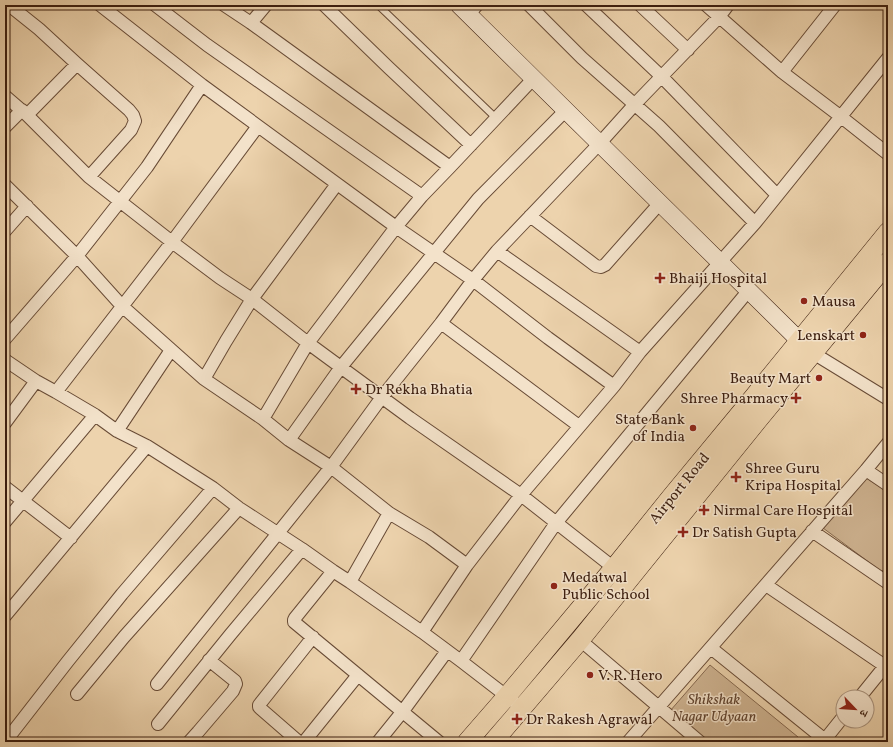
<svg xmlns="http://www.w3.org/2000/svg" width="893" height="747" font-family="Vollkorn,'Noto Serif Devanagari',serif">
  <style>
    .green { fill: #cfb492; stroke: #866950 }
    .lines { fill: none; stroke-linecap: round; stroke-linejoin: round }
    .lane-casing { stroke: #684b36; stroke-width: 8 }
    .street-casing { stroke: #684b36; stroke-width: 14 }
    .secondary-casing { stroke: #3c1e0f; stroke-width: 18 }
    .primary-casing { stroke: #3c1e0f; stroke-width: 20 }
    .lane { stroke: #f3e2ca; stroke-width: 6 }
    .street { stroke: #f3e2ca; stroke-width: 12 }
    .secondary { stroke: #f3e2ca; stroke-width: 17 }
    .primary { stroke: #edd3ad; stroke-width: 19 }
    .poi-dot { fill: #8f2418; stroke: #f3e2ca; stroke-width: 1.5 }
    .labels { text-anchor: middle; stroke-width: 3; stroke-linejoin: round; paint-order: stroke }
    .poi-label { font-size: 15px; fill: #3c1e0f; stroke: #f3e2ca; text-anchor: start }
    .street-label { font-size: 15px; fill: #3c1e0f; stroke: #f3e2ca }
    .park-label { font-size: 15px; font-style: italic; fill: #614430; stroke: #f3e2ca }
  </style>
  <rect width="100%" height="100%" fill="#edd3ad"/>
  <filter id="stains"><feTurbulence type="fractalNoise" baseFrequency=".005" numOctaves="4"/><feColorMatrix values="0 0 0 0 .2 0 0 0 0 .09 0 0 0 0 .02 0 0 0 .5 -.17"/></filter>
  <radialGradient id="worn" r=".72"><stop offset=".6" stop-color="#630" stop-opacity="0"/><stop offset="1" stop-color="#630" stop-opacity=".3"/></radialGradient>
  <path class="green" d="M860 474 888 492V562L882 572 819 525Z
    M710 665 798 737 795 742H709L670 711Z"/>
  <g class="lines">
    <g class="lane-casing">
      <path id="lane" d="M378 5 497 119"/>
    </g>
    <g class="street-casing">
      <path id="street" d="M9 5 39 29 77 64 129 110 133 115 135 121 131 130 89 177
        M100 5 202 85 396 227 473 280 548 338 614 386
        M155 5 207 45 422 196
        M224 5 251 23 450 167
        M324 5 389 68 471 145
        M529 5 582 58 659 126 755 223
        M586 5 662 77 777 195
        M640 5 688 50
        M706 5 782 72 840 116 888 154
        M468 15 477 5
        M251 23 266 5
        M782 72 835 5
        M5 96 27 115 89 177 172 242 220 278 252 299 308 343 410 418 521 495 614 568
        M27 115 77 64
        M5 127 22 110
        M5 185 77 256 122 306 204 379 263 419 289 440 331 467 389 513 429 537 467 565
        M530 216 596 266 601 267 605 265 660 203
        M5 231 27 206
        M497 251 640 352
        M441 323 579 426
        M5 339 77 256 147 167 202 85
        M813 353 888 399
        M5 360 36 381 56 392 95 415 117 431 147 446 213 488 239 508 302 549 333 571 350 582 422 632 461 661 522 708
        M204 379 226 341 252 299 337 184
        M56 392 172 242 258 126
        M263 419 308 343 396 227 422 196 450 167 533 79
        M5 423 36 381
        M117 431 171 350
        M289 440 341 367 478 199 565 111
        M866 470 888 485
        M5 487 71 538
        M5 522 95 415
        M812 531 888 583
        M333 571 295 618 294 620V622L439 742
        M350 582 389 513
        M766 585 888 668
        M5 616 147 446
        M422 632 467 565 521 495 614 386 640 352 755 223 888 58
        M580 640 700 742
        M711 648 825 740
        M461 661 556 523 749 290
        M157 684 331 467 382 397 441 323 473 280 497 251 600 143 635 104 719 17 728 5
        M77 694 124 637 239 508
        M860 697 885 666
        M158 724 230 635 302 549
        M5 742 68 661 122 594 213 488
        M189 742 198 732 233 691 236 684 235 681 209 660
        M299 742 261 709 259 707V705L313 637
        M304 742 358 675
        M378 742 403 711 447 651
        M628 742 866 470 888 443
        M823 742 843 717"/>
    </g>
    <g class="secondary-casing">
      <path id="secondary" d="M459 5 809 350"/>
    </g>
    <g class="primary-casing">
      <path id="primary" d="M467 742 507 696 614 568 672 496 744 409 888 232
        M493 742 580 640 757 421 888 262"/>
    </g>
    <use href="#lane" class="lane"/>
    <use href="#street" class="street"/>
    <use href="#secondary" class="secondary"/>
    <use href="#primary" class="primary"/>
  </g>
  <g class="poi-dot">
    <path d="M658 272h4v4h4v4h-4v4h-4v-4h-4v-4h4z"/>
    <circle cx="804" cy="301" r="4"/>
    <circle cx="863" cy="335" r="4"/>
    <circle cx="819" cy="378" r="4"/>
    <path d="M354 383h4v4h4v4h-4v4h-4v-4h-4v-4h4z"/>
    <path d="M794 392h4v4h4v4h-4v4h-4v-4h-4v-4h4z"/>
    <circle cx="693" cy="428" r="4"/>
    <path d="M734 471h4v4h4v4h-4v4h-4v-4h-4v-4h4z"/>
    <path d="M702 504h4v4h4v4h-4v4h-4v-4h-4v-4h4z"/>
    <path d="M681 526h4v4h4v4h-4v4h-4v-4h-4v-4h4z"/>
    <circle cx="554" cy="586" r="4"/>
    <circle cx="590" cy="675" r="4"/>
    <path d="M515 713h4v4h4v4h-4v4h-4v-4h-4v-4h4z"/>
  </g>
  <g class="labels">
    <g class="poi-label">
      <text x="669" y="283">Bhaiji Hospital</text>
      <text x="812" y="306">Mausa</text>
      <text x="855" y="340" text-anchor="end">Lenskart</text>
      <text x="811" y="383" text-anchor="end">Beauty Mart</text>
      <text x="365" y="394">Dr Rekha Bhatia</text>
      <text x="788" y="403" text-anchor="end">Shree Pharmacy</text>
      <text x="685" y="424" text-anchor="end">State Bank<tspan x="685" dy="17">of India</tspan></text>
      <text x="745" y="473">Shree Guru<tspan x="745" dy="17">Kripa Hospital</tspan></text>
      <text x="713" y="515">Nirmal Care Hospital</text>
      <text x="692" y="537">Dr Satish Gupta</text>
      <text x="562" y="582">Medatwal<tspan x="562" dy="17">Public School</tspan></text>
      <text x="598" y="680">V. R. Hero</text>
      <text x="526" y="724">Dr Rakesh Agrawal</text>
    </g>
    <g class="street-label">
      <text transform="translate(679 488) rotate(-51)" y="5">Airport Road</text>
    </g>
    <g class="park-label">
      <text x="714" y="704">Shikshak<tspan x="714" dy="17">Nagar Udyaan</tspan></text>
    </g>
  </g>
  <rect width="893" height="747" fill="none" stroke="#edd3ad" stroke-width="20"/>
  <rect x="6" y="6" width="881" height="735" fill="none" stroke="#3c1e0f" stroke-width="2"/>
  <rect x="10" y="10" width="873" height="727" fill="none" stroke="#3c1e0f"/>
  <g transform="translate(855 709) rotate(115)"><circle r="19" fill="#f3e2ca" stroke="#aa947f"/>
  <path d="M0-3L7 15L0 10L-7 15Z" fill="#8f2418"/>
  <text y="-6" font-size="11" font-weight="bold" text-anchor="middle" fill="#3c1e0f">उ</text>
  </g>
  <rect width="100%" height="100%" filter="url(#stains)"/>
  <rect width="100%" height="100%" fill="url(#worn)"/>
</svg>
